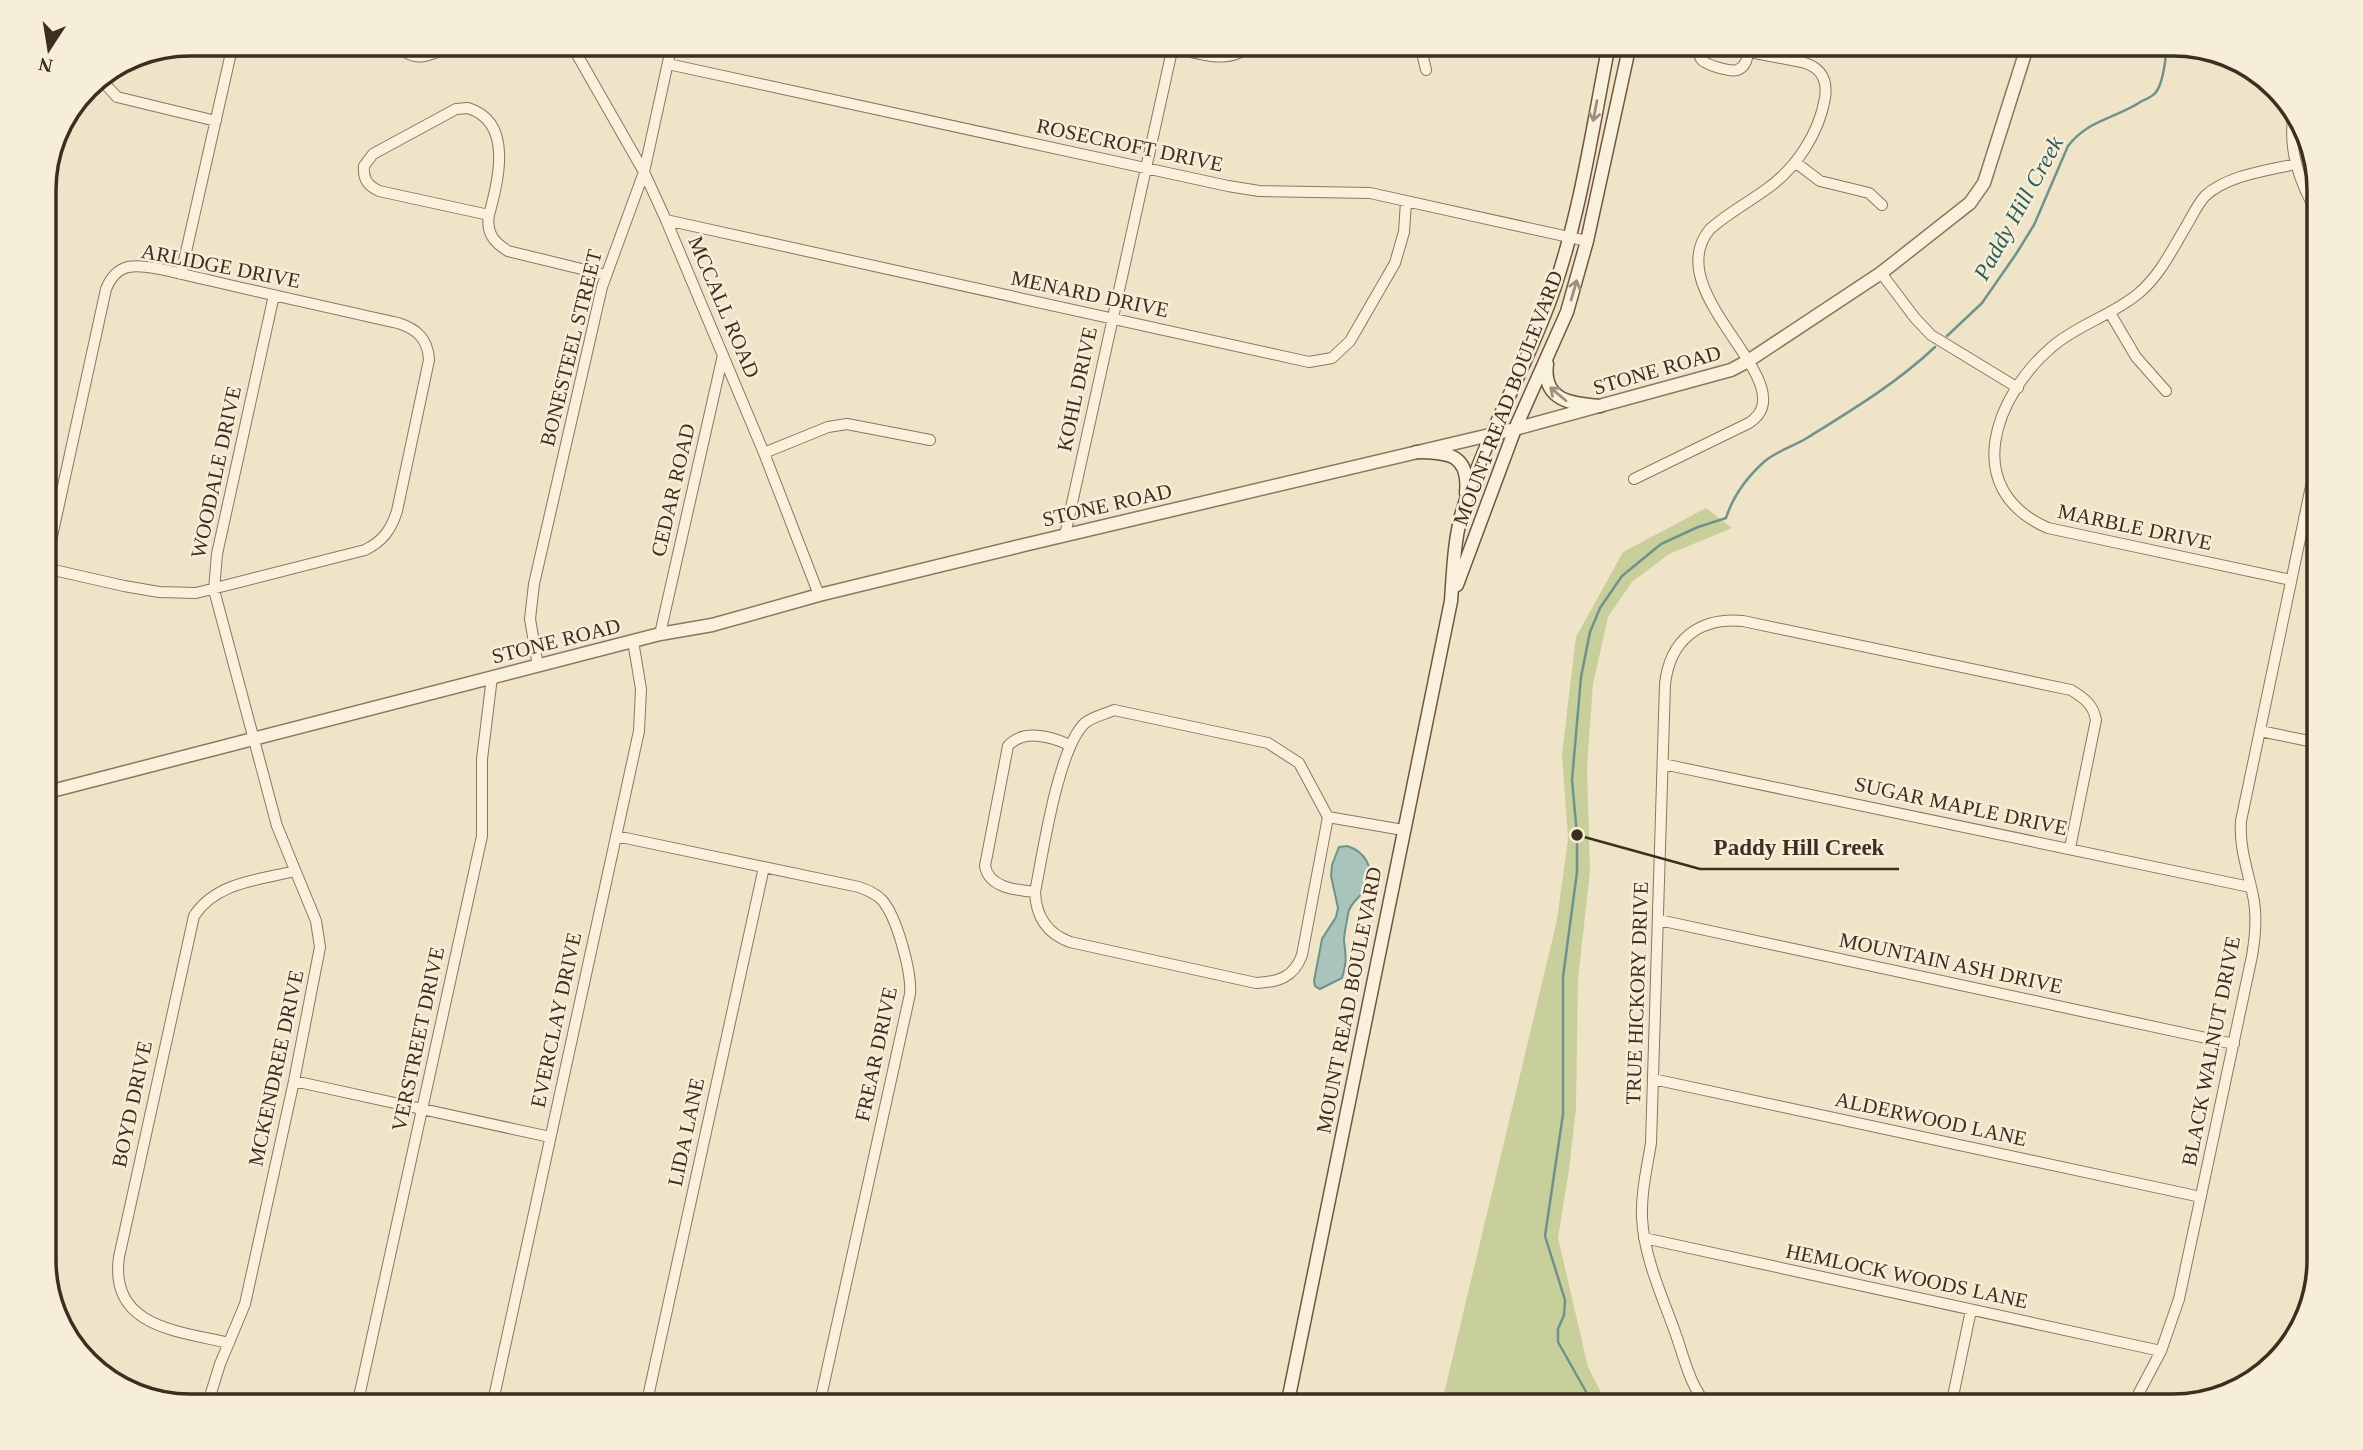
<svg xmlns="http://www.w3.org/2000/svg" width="2363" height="1450" font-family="Georgia,serif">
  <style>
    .green { fill: #c9cf9b }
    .water { fill: #a9c4bc; stroke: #6f938a; stroke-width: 2 }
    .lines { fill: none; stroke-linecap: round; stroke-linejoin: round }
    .stream { stroke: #6f938a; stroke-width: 2.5 }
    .minor-casing { stroke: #8d765c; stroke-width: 12 }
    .tertiary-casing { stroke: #8d765c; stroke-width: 15 }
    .secondary-casing { stroke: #6f573f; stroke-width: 15 }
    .minor { stroke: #faf1dc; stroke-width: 10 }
    .tertiary { stroke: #faf1dc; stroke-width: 12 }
    .secondary { stroke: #faf1dc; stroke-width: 12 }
    .oneway { stroke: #9c907e }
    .labels { text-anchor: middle; stroke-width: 5; stroke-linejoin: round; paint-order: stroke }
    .street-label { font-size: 21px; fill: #3d2e20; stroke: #f7eed8 }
    .water-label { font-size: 23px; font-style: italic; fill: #2f5d5a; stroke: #f7eed8 }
    .rim { fill: none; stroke: #3d2e20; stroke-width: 3.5 }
    .leader { fill: none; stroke: #3d2e20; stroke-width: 2.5 }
    .callout-dot { fill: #3d2e20; stroke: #f7eed8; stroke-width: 2.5 }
    .callout-label { font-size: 23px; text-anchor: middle; font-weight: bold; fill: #3d2e20; stroke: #f7eed8; stroke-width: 5; stroke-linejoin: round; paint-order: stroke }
  </style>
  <rect width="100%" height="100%" fill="#f0e4c8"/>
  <path class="green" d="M1706 508 1732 528 1669 554 1632 582 1608 617 1593 684 1587 767 1590 871 1578 979 1576 1108 1569 1170 1558 1238 1588 1367 1608 1406H1441L1557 920 1568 839 1562 754 1576 637 1623 552Z"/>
  <path class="water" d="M1347 846C1364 851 1377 869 1366 888 1361 897 1350 902 1348 914 1347 922 1344 933 1344 941 1346 957 1347 961 1342 978L1320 989 1315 986 1314 981 1322 939 1336 917 1338 908 1331 876 1332 865 1339 847Z"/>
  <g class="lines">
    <path class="stream" d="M1947 336 1982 303 2016 254 2034 225 2068 146C2089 119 2115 119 2142 101 2146 99 2154 96 2156 92 2164 82 2166 56 2167 44
      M1594 1406 1558 1342V1329L1564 1315 1565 1300 1545 1236 1563 1114V977L1577 872V835L1572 780 1581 677 1590 632 1600 608 1622 576 1661 544 1698 527 1726 518C1733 496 1747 477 1765 461 1777 451 1794 446 1807 438 1852 410 1897 383 1935 347"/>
    <g class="minor-casing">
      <path id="minor" d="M398 44C414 66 434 54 453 44
        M571 44 644 172 666 220 764 453 819 595
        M1162 44C1188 50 1230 69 1250 44
        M1420 44 1426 70
        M668 64 1228 186 1259 191 1370 193 1587 241
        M103 75 106 85 117 97 216 121
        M468 108C514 122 498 181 489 215L379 191C367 185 363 179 364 166L373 154 456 109Z
        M2294 111C2287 150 2300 183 2319 217
        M1795 162 1820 181 1869 193 1882 205
        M489 215C486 232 493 242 508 251L606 275
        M666 220 1309 362 1332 358 1350 341 1395 263 1404 232 1406 202
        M1881 273 1915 318 1931 335 2018 388
        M181 274 233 44
        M2110 313 2136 357 2166 391
        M764 453 828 427 847 424 930 440
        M1634 479 1749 423C1809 384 1656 294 1710 229 1728 213 1749 202 1768 188 1797 167 1819 133 1825 98 1828 78 1820 67 1802 62L1708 44 1701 48C1700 52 1698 55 1701 59 1705 65 1730 72 1737 70 1746 67 1747 59 1748 52
        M2304 518 2319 521
        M1065 535 1173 46
        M44 573 106 289C110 279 116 270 128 267 148 263 186 276 208 280 271 295 335 309 398 323 417 329 428 339 429 360L397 511C391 530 383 541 365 550L196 593 159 592 124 586 45 568
        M2291 580 2048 528C1959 489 1995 395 2053 346 2079 324 2113 315 2139 293 2161 274 2173 248 2188 223 2193 214 2198 204 2205 196 2228 175 2266 171 2295 164
        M660 634 723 355
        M538 666 530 619 534 584 602 287 644 172 672 44
        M1114 710 1268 743 1299 763 1328 817 1302 955C1294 977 1279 982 1256 983L1070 942C1048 934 1036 917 1035 892 1043 853 1058 748 1085 723 1092 717 1105 714 1114 710Z
        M2260 731 2319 743
        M1663 764 2250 887
        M1328 817 1403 830
        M44 830 49 866 44 890
        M616 836 859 887C867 890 875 893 882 900 897 917 912 973 910 994L819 1406
        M1035 892C1016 890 989 888 985 866L1008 746C1023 729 1051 736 1069 745
        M1659 920 2234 1044
        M1653 1079 2201 1197
        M294 1081 550 1137
        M1644 1238 2161 1351
        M229 1343C178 1331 109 1327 119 1257L194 916C216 882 259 880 295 871
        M207 1406 220 1364 245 1304 294 1081 320 947 316 921 277 826 214 590 217 554 274 295
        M357 1406 482 836V759L492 677
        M492 1406 639 731 641 689 633 641
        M646 1406 764 867
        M1708 1406C1690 1387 1684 1357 1675 1332 1662 1296 1644 1257 1642 1218 1641 1192 1647 1168 1651 1143L1665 684C1670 640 1699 617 1743 621L2071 690C2084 698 2093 704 2096 720L2070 848
        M1951 1406 1971 1310
        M2132 1406 2161 1351 2179 1299 2252 956C2255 938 2257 919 2254 901 2249 873 2239 850 2241 821L2319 448"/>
    </g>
    <g class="tertiary-casing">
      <path id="tertiary" d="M44 793 660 634 712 625 819 595 1024 545 1515 429 1731 370 1748 361 1881 273 1970 203 1984 183 2028 44"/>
    </g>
    <g class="secondary-casing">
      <path id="secondary" d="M1547 364C1542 401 1572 404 1600 406
        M1416 452C1448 452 1470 454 1466 493
        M1457 585 1515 429 1567 312 1587 241 1630 44
        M1287 1406 1451 601C1453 573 1454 543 1461 516 1484 437 1528 366 1554 289 1581 210 1593 125 1609 44"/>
    </g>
    <use href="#minor" class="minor"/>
    <use href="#tertiary" class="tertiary"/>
    <use href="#secondary" class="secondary"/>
  </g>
  <defs><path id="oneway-shaft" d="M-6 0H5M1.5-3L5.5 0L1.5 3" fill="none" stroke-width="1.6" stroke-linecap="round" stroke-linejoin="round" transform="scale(1.75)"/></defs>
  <g class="oneway">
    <use href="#oneway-shaft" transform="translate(1595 111) rotate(101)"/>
    <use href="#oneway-shaft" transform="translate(1574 290) rotate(-74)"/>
    <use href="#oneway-shaft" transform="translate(1558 394) rotate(-140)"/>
  </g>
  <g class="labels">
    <g class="street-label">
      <text transform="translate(1130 145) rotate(12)" y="7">ROSECROFT DRIVE</text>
      <text transform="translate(221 266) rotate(11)" y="7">ARLIDGE DRIVE</text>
      <text transform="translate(1090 294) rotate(12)" y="7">MENARD DRIVE</text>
      <text transform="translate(724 307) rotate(67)" y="7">MCCALL ROAD</text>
      <text transform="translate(571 348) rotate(-76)" y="7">BONESTEEL STREET</text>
      <text transform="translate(1657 370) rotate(-16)" y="7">STONE ROAD</text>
      <text transform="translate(1077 389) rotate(-78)" y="7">KOHL DRIVE</text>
      <text transform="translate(1508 398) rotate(-69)" y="7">MOUNT READ BOULEVARD</text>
      <text transform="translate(216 472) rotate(-78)" y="7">WOODALE DRIVE</text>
      <text transform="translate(673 490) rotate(-77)" y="7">CEDAR ROAD</text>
      <text transform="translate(1107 505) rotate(-13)" y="7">STONE ROAD</text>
      <text transform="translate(2135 527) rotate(12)" y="7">MARBLE DRIVE</text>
      <text transform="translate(556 641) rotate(-14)" y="7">STONE ROAD</text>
      <text transform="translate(1961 806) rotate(12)" y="7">SUGAR MAPLE DRIVE</text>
      <text transform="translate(1951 963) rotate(12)" y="7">MOUNTAIN ASH DRIVE</text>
      <text transform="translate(1637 993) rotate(-88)" y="7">TRUE HICKORY DRIVE</text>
      <text transform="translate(1349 1000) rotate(-79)" y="7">MOUNT READ BOULEVARD</text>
      <text transform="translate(556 1020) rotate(-78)" y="7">EVERCLAY DRIVE</text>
      <text transform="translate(418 1039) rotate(-78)" y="7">VERSTREET DRIVE</text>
      <text transform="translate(2211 1051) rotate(-79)" y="7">BLACK WALNUT DRIVE</text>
      <text transform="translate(876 1054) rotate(-78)" y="7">FREAR DRIVE</text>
      <text transform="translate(276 1068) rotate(-78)" y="7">MCKENDREE DRIVE</text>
      <text transform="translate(132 1104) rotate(-78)" y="7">BOYD DRIVE</text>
      <text transform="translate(1931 1119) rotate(12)" y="7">ALDERWOOD LANE</text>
      <text transform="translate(686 1132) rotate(-78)" y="7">LIDA LANE</text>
      <text transform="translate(1907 1276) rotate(12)" y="7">HEMLOCK WOODS LANE</text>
    </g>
    <g class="water-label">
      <text transform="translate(2018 208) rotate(-61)" y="8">Paddy Hill Creek</text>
    </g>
  </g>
  <path d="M0 0H2363V1450H0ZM190 56H2173A134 134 0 0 1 2307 190V1260A134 134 0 0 1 2173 1394H190A134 134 0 0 1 56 1260V190A134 134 0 0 1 190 56Z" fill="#f7eed8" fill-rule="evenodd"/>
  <path class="rim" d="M190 56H2173A134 134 0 0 1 2307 190V1260A134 134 0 0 1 2173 1394H190A134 134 0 0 1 56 1260V190A134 134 0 0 1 190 56Z"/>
  <path class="leader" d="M1577 835L1700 869H1899"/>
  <circle class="callout-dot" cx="1577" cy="835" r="7"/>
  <g class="callout-label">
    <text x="1799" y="855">Paddy Hill Creek</text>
  </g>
  <g transform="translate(49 49) rotate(192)" stroke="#f7eed8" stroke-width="5" paint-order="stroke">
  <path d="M0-5L12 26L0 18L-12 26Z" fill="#3d2e20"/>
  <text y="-10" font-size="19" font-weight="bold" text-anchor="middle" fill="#3d2e20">N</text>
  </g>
</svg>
